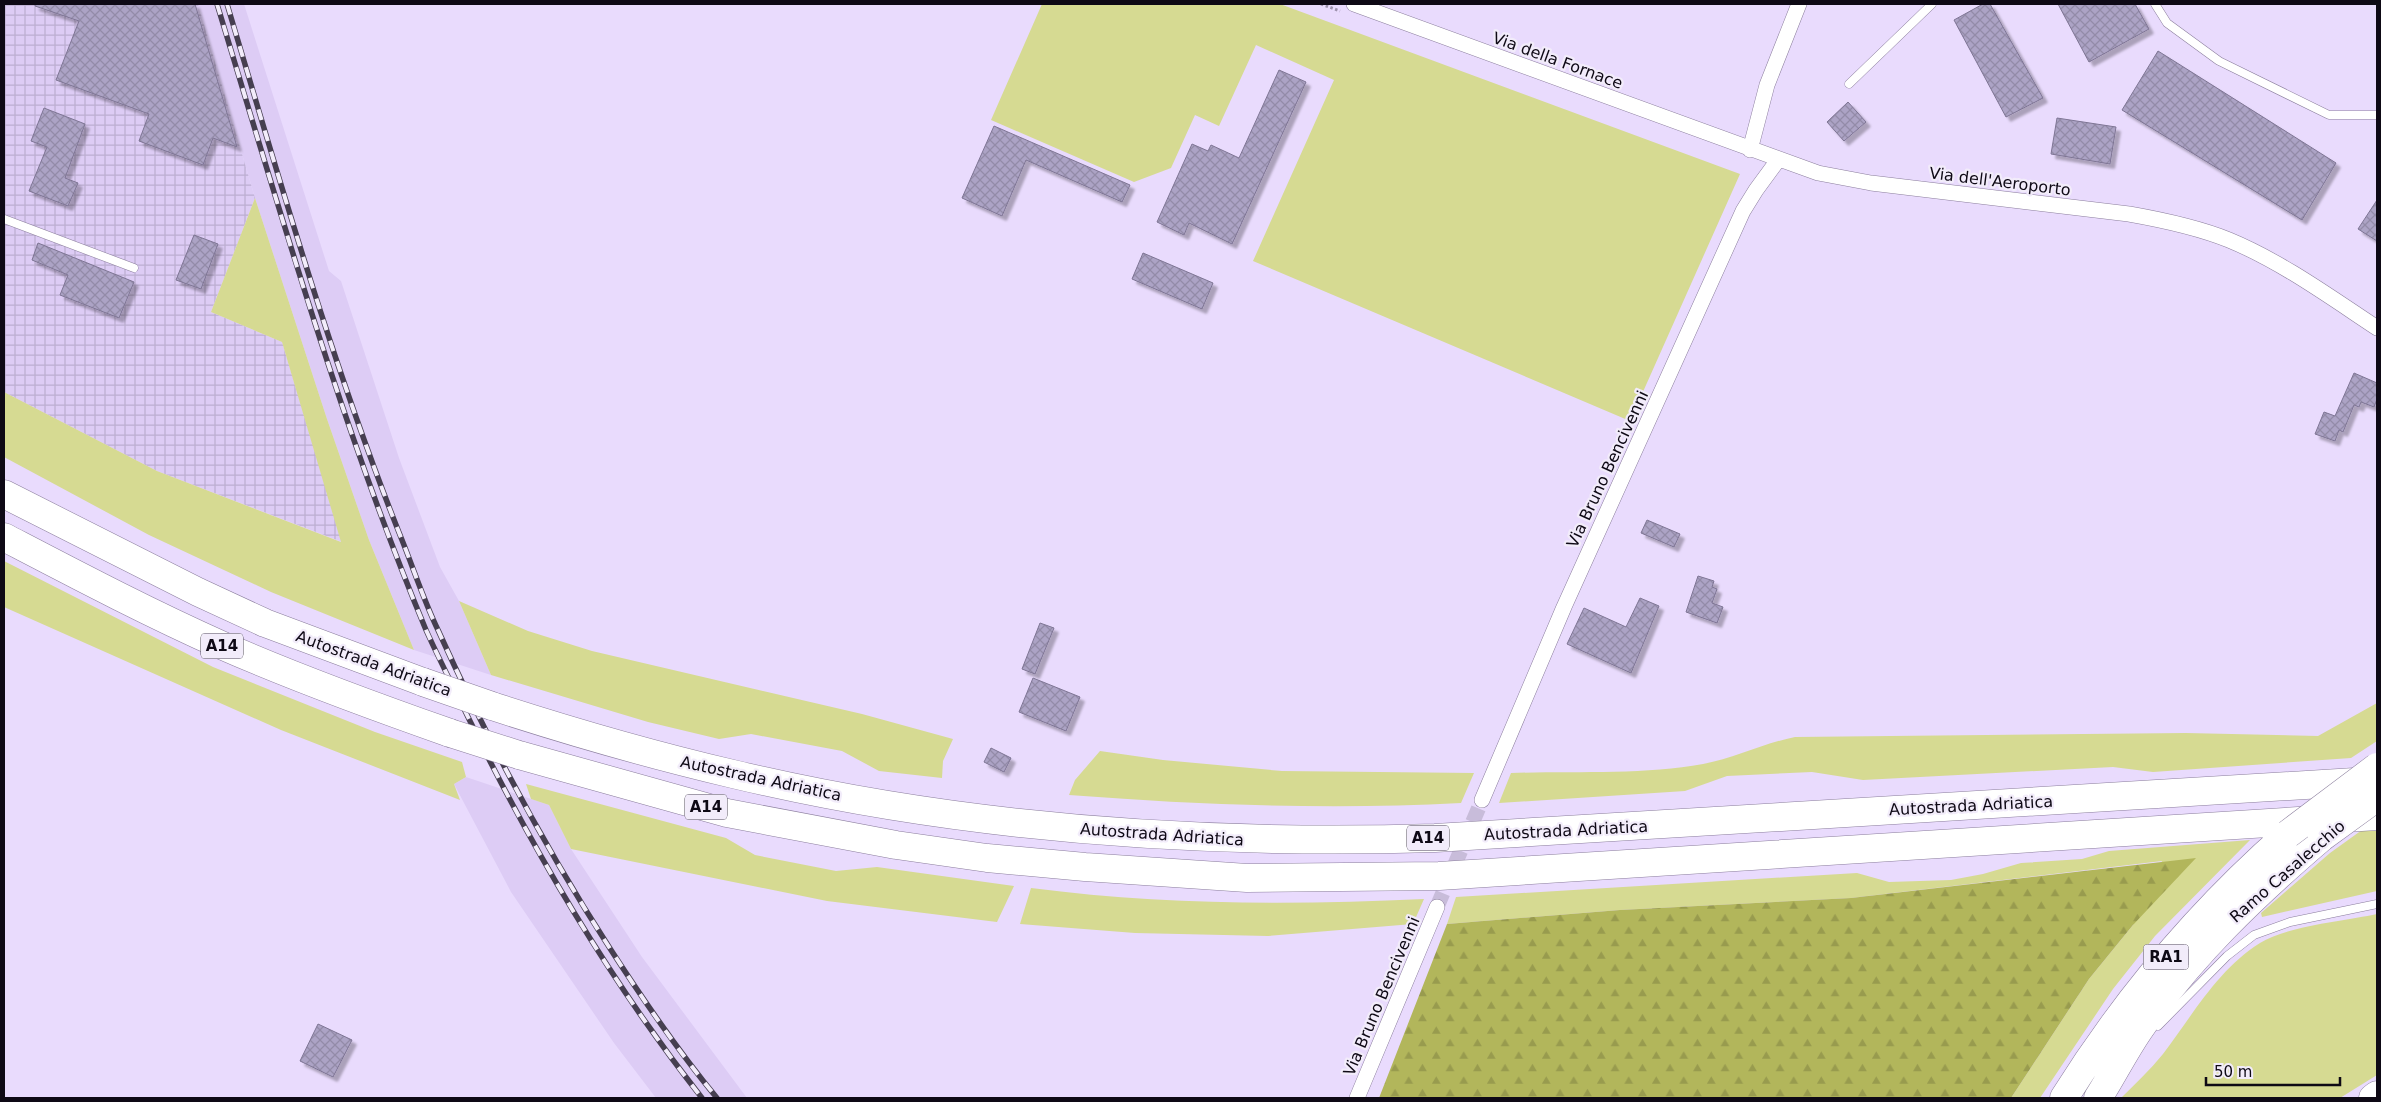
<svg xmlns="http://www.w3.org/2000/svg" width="2381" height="1102" font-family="'DejaVu Sans',sans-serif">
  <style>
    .built { fill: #ddccf5 }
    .industrial { fill: url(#industrial-grid) }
    .grass { fill: #d6da92 }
    .forest { fill: url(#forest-firs) }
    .building { fill: url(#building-cross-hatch); stroke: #7e7594; filter: url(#shadow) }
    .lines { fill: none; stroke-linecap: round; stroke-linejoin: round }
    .street-tunnel { stroke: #c8bcda; stroke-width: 15; stroke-dasharray: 15 8; stroke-linecap: butt }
    .lane-casing { stroke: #8b7e9d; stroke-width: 9 }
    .street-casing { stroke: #8b7e9d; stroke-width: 16 }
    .highway-casing { stroke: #8b7e9d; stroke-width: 29 }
    .path { stroke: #9d92ad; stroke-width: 3; stroke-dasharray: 2.5 2.5; stroke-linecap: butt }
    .lane { stroke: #fff; stroke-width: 8 }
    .street { stroke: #fff; stroke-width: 15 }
    .highway { stroke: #fff; stroke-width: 28 }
    .rail-casing { stroke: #463f50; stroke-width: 5.5 }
    .rail { stroke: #f2ecfa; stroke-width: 4; stroke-dasharray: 11; stroke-linecap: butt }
    .highway-bridge-casing { stroke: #8b7e9d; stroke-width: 29; stroke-linecap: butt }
    .highway-bridge { stroke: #fff; stroke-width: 28 }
    .labels { text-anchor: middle; stroke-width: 4.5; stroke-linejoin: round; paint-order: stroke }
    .shield { fill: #f2ecfa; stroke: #524d5a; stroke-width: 1 }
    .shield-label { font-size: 15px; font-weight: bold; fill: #0e0915 }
    .street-label { font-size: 16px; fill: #0e0915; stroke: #f2ecfa }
  </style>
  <defs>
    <pattern id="industrial-grid" width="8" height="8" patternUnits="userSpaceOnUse" patternTransform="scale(1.25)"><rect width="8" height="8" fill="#ddccf5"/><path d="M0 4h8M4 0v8" fill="none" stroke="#bcaed1"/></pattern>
    <pattern id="forest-firs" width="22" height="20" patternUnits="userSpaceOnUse" patternTransform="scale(1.25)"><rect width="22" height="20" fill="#b2b65b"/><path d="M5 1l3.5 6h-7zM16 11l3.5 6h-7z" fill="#989b4e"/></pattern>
    <pattern id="building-cross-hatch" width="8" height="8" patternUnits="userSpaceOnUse" patternTransform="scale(1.25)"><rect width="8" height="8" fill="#aca3c5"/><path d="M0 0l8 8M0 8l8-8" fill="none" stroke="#938ba8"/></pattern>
    <filter id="shadow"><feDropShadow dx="4.5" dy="4.5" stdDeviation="1" flood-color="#0004"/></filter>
  </defs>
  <rect width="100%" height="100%" fill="#e9dbfd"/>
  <path class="built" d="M198 4H244L329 271 341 281 399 458 440 567 459 601 491 675 414 650 369 540 327 419 255 198Z
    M466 777 549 805 571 849 642 957 747 1098H656L614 1043 511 892 454 784Z"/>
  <path class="industrial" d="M4 4H198L255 198 211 312 282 342 342 542 157 471 4 392Z"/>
  <path class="grass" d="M1042 4H1280L1740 174 1630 421 1253 261 1334 80 1256 45 1219 126 1195 115 1171 168 1134 182 991 120Z
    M255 198 327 419 369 540 414 650 271 592 149 535 4 457V392L157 471 341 542 282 342 211 312Z
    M4 561 213 667 375 732 462 762 466 777 454 784 460 800 281 730 4 607Z
    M459 601 528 631 592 651 862 714 953 739 943 761 942 778 879 771 842 751 751 734 719 739 648 722 491 675Z
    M2377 703V741L2351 758 2153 772 2113 767 1863 780 1812 772 1727 776 1685 791 1499 803 1511 773C1572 771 1644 775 1703 764 1735 758 1764 743 1795 737L2186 733 2318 736Z
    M1100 751 1163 760 1282 771 1474 773 1461 803C1330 810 1200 805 1069 795L1075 780Z
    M526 784 726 838 755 855 836 871 877 867 1014 886 997 922 827 901 571 849 549 805 531 799Z
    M2362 830 2377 831V891L2262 917 2261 913 2330 853Z
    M2250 840 2155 936 2113 989 2040 1098H2011L2089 979 2133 925 2162 861 1851 898 1620 910 1447 924 1456 897 1857 873 1889 882 1951 880 1983 874 2021 863 2082 859 2109 851Z
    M1031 888C1161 905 1293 905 1424 899L1413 924 1268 936 1135 933 1020 924Z
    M2377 914V1075L2340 1098H2121C2135 1084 2150 1070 2163 1054 2192 1016 2218 969 2260 943 2287 926 2345 921 2377 914Z"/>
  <path class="forest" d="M2196 858 2133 925 2089 979 2011 1098H1379L1447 924 1620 910 1851 898Z"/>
  <path class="building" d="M35 4H195L237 147 213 138 203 165 139 141 149 114 56 80 79 21 35 6Z
    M1983 4H1990L2043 98 2006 117 1954 20Z
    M2058 4H2135L2149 29 2089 62Z
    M2158 51 2336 163 2302 220 2122 110Z
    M1279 70 1306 82 1232 244 1189 223 1184 235 1157 222 1192 144 1208 151 1211 145 1239 158Z
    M1848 102 1866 122 1844 141 1827 122Z
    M44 108 85 124 65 178 78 183 68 206 29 191 47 147 31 141Z
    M2057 118 2116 127 2110 164 2051 154Z
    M994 126 1130 185 1122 202 1026 160 1002 216 962 198Z
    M2377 200V241L2358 229Z
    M194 235 218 244 201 289 176 280Z
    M38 243 134 282 119 318 60 295 68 275 32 260Z
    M1143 253 1213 283 1202 309 1132 279Z
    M2354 373 2377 383V399L2374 407 2361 402 2359 407 2354 405 2343 432 2339 430 2335 441 2315 434 2324 412 2335 416Z
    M1647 520 1680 534 1674 547 1641 533Z
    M1698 576 1714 581 1712 587 1717 589 1712 603 1723 607 1717 623 1686 612Z
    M1640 598 1659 606 1631 673 1567 644 1584 608 1626 627Z
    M1040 623 1054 628 1035 674 1022 669Z
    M1033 678 1080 697 1066 731 1019 712Z
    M991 748 1011 758 1004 772 984 762Z
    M318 1024 352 1040 333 1077 300 1061Z"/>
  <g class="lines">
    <path class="street-tunnel" d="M1437 907 1482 800"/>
    <g class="lane-casing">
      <path id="lane" d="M2155 4 2167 23 2219 61 2329 115H2377
        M1849 84 1932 4
        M4 219 134 268
        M2158 1026 2227 956 2254 935 2290 922 2377 904"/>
    </g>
    <g class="street-casing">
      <path id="street" d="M1354 4 1818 173 1871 183 2129 214C2163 220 2197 227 2229 240 2282 262 2330 297 2377 328
        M1750 150 1767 85 1799 4
        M1482 800 1564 607 1743 211 1756 190 1778 160
        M1357 1098 1437 907"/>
    </g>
    <g class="highway-casing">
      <path id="highway" d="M4 494 198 592 265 623 423 682
        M4 537C75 574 147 612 221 645 296 678 373 706 450 733
        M492 706C572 732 652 755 733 774 963 829 1200 845 1435 838L2371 781
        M519 755 727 813 896 845 987 858 1085 867 1247 878 1439 876 2377 816
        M2064 1098C2126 999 2200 911 2288 834
        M2098 1098C2112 1076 2124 1052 2139 1030 2190 956 2254 895 2322 837
        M2373 1098 2377 1095"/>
    </g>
    <path class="path" d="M1321 4 1340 11"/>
    <use href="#lane" class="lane"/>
    <use href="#street" class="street"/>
    <use href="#highway" class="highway"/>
    <g class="rail-casing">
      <path id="rail" d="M217 4C281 214 341 426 426 630 439 659 454 688 468 717 533 851 610 981 702 1098
        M227 4C281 184 332 365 402 540 414 570 424 601 438 630 488 741 545 848 611 950 644 1001 678 1051 717 1098"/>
    </g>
    <use href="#rail" class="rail"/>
    <g class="highway-bridge-casing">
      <path id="highway-bridge" d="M423 682 492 706
        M450 733 519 755
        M2288 834 2377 767
        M2322 837 2377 797"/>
    </g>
    <use href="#highway-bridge" class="highway-bridge"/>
  </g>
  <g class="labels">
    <g class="shield">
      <rect x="201" y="633.5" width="42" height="25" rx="4"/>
      <rect x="685" y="794.5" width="42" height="25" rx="4"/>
      <rect x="1407" y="825.5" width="42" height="25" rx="4"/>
      <rect x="2143.5" y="944.5" width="45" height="25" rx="4"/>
    </g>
    <g class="shield-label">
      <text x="222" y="651">A14</text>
      <text x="706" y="812">A14</text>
      <text x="1428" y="843">A14</text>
      <text x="2166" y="962">RA1</text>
    </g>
    <g class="street-label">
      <text transform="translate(1558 60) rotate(20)" y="6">Via della Fornace</text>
      <text transform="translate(2000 181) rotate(7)" y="6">Via dell'Aeroporto</text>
      <text transform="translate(1607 469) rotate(-65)" y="6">Via Bruno Bencivenni</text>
      <text transform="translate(374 663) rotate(20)" y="6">Autostrada Adriatica</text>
      <text transform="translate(761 778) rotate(12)" y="6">Autostrada Adriatica</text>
      <text transform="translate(1971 805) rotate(-3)" y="6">Autostrada Adriatica</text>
      <text transform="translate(1566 830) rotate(-3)" y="6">Autostrada Adriatica</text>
      <text transform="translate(1162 834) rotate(4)" y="6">Autostrada Adriatica</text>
      <text transform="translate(2287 871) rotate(-41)" y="6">Ramo Casalecchio</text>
      <text transform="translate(1381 996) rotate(-67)" y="6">Via Bruno Bencivenni</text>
    </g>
  </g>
  <rect width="2381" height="1102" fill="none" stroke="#0e0915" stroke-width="10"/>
  <path d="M2206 1077v8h134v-8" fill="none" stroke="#0e0915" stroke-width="2.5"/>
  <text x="2214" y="1077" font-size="15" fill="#0e0915" stroke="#f2ecfa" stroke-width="4" paint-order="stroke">50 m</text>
</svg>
